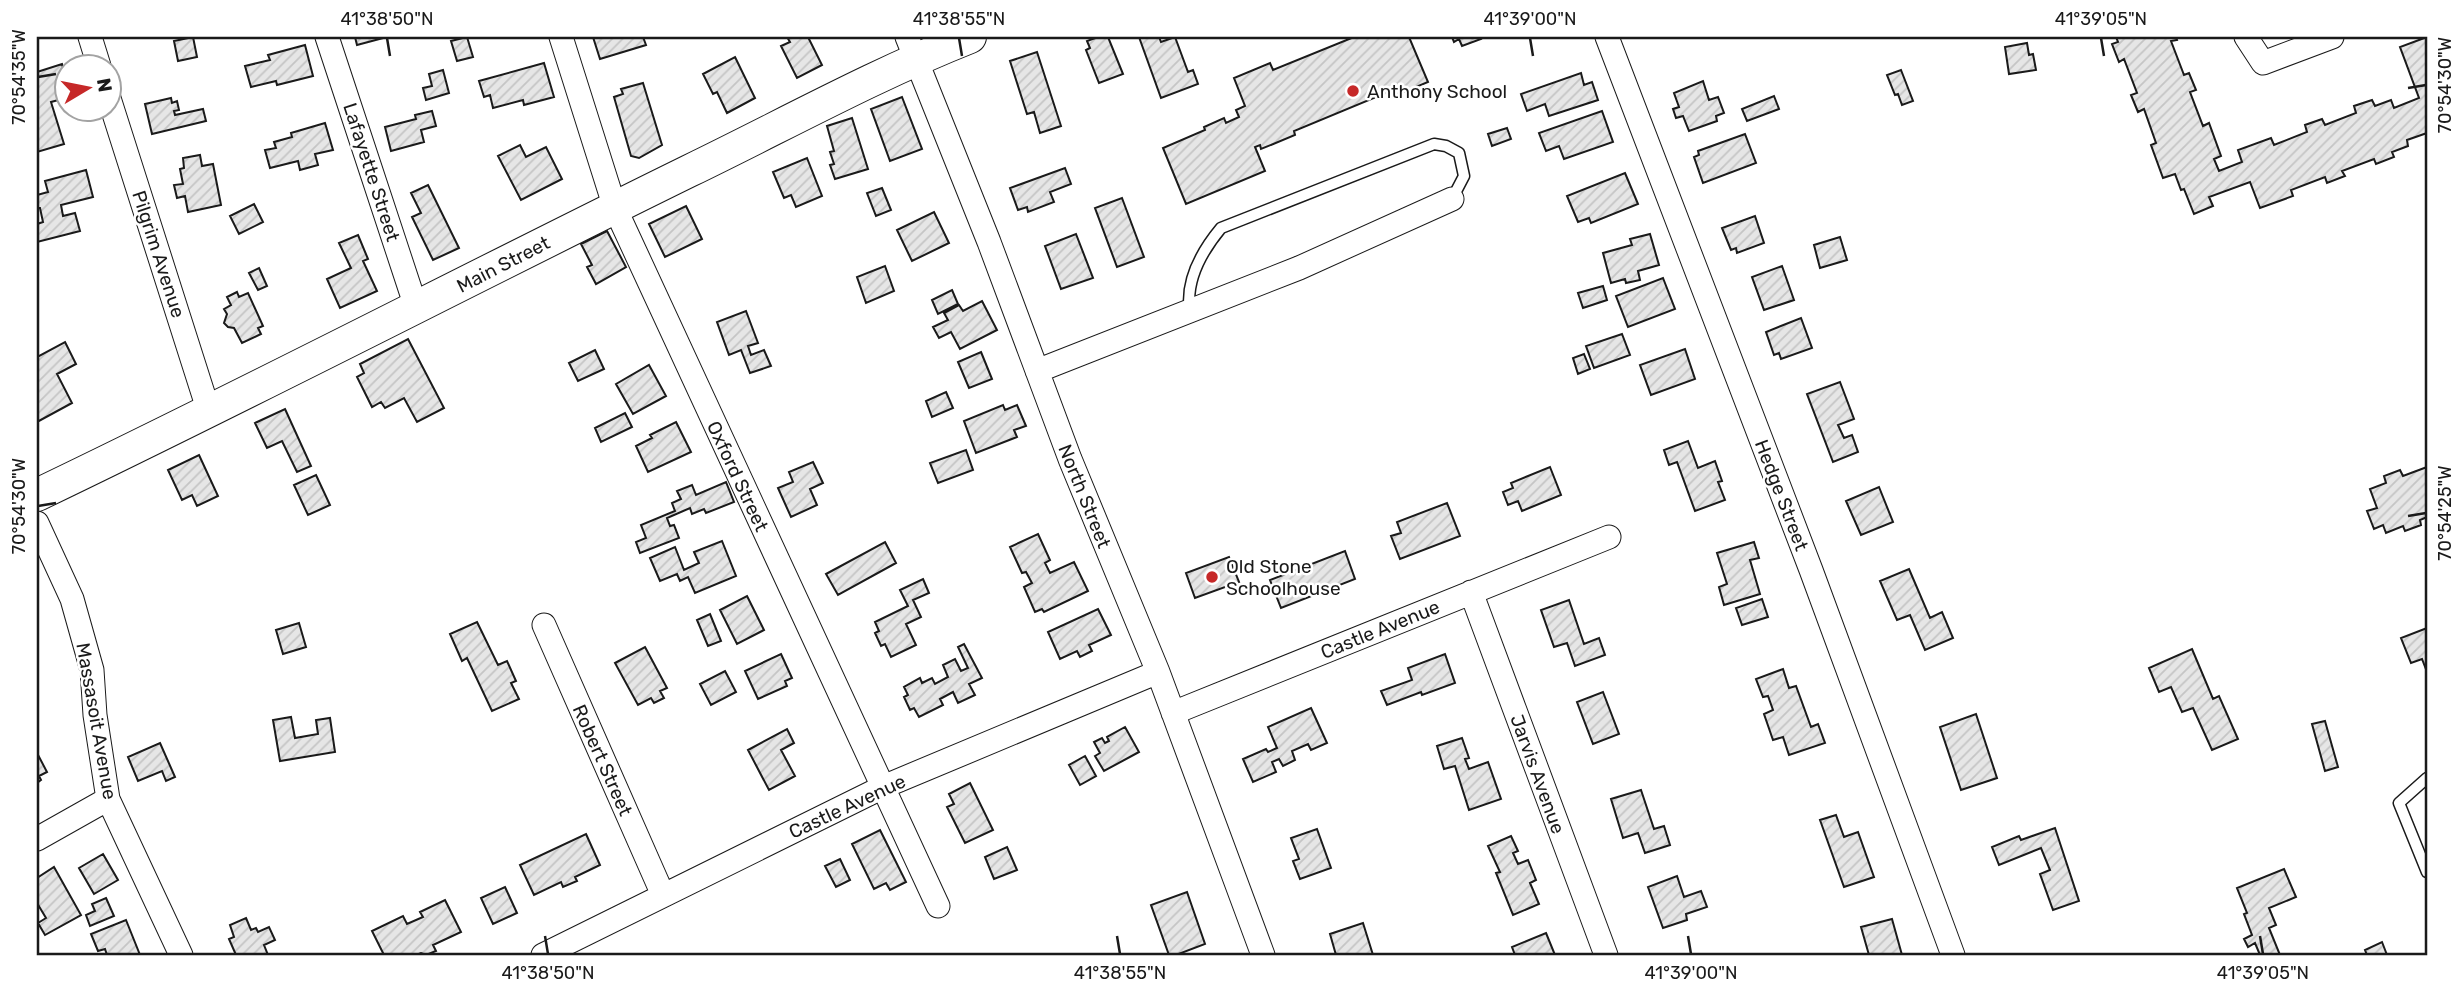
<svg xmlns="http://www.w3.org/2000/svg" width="2464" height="992" font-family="Rubik,sans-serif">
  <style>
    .building { fill: url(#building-hatch); stroke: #1a1a1a; stroke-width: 2 }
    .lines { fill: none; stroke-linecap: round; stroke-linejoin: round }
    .lane-casing { stroke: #1a1a1a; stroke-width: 13 }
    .street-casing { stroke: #1a1a1a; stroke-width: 25 }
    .secondary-casing { stroke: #1a1a1a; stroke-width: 34 }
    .lane { stroke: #fff; stroke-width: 10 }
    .street { stroke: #fff; stroke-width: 23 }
    .secondary { stroke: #fff; stroke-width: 32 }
    .ticks { fill: none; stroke: #1a1a1a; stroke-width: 2.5 }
    .poi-dot { fill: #c62828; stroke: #fff; stroke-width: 2.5 }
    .labels { text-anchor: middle; stroke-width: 5; stroke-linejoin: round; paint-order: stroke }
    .poi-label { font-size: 19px; fill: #1a1a1a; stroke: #fff; text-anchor: start }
    .street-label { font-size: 19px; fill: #1a1a1a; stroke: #fff }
    .neatline { fill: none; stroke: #1a1a1a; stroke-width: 2.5 }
    .ticks-label { font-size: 18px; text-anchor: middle; fill: #1a1a1a }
  </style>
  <defs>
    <pattern id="building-hatch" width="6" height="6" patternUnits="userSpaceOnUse" patternTransform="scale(1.75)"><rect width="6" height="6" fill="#e6e6e6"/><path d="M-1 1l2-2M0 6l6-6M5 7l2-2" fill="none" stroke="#c5c5c5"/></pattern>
  </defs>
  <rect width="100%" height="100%" fill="#fff"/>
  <path class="building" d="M193 37 197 57 178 61 174 41Z
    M355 37H387L357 45Z
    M467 37 473 57 457 61 451 41Z
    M593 37H643L646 45 600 59Z
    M787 37H808L822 65 797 78 781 46 790 42Z
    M1098 37H1108L1123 74 1099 83 1086 50 1090 48 1087 41Z
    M1139 37H1159L1161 42 1175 37 1188 72 1193 70 1198 84 1161 98Z
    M1354 37H1409L1428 82 1390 98 1388 92 1294 131 1295 135 1261 149 1260 145 1255 147 1265 171 1186 204 1163 148 1205 130 1204 127 1224 118 1226 123 1239 117 1236 110 1245 106 1234 78 1270 63 1273 70Z
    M1452 37H1480L1481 39 1462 46 1459 39 1454 42Z
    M2116 37H2176L2177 40 2171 41 2184 75 2189 73 2196 90 2190 92 2203 126 2209 123 2221 156 2214 159 2219 171 2242 162 2238 150 2271 138 2274 145 2307 132 2305 125 2322 119 2325 125 2356 113 2354 106 2372 100 2375 106 2391 100 2394 108 2419 98 2400 47 2427 37V133L2407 140 2408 146 2392 152 2394 157 2376 164 2374 159 2342 171 2345 176 2327 183 2325 177 2291 190 2293 196 2260 208 2250 182 2209 197 2213 206 2194 214 2184 189 2181 190 2175 174 2163 178 2151 145 2156 143 2144 109 2138 112 2131 95 2137 93 2124 59 2119 62 2112 44 2118 42Z
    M2027 43 2029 55 2033 54 2036 70 2009 74 2005 47Z
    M305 45 313 76 277 85 276 81 251 87 245 66 270 60 268 55Z
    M1037 52 1061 126 1040 133 1034 112 1027 114 1010 61Z
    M735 57 755 98 727 113 717 92 713 94 703 74Z
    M544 63 554 97 524 105 523 100 493 108 490 95 484 97 479 81Z
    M62 64 66 79V98L51 102 64 144 37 152V72Z
    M443 70 449 93 426 100 423 88 432 86 429 74Z
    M1901 70 1913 101 1902 105 1898 94 1895 95 1887 75Z
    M1581 73 1584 85 1592 82 1598 100 1549 116 1545 104 1527 111 1521 94Z
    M1703 81 1709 100 1718 97 1724 113 1716 116 1717 121 1689 131 1683 116 1676 118 1673 109 1679 107 1674 93Z
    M643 83 662 145 639 158 631 156 614 97 623 94 621 89Z
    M1774 96 1779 109 1747 121 1742 109Z
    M902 97 922 149 890 161 871 109Z
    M171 98 172 103 177 101 179 110 174 111 175 115 203 109 206 121 152 134 145 104Z
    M432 111 436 126 421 130 424 142 391 151 385 127 416 119 415 115Z
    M1602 111 1613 142 1564 159 1559 146 1546 151 1539 133Z
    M852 118 868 169 835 179 830 165 834 164 830 152 834 151 827 126Z
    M325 123 333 150 315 154 318 165 300 170 298 161 270 168 265 150 276 148 274 142 292 137 291 133Z
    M1507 128 1511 139 1492 146 1488 134Z
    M1745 134 1756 163 1703 183 1694 157 1699 155 1698 151Z
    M520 145 526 157 546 147 562 179 521 200 498 156Z
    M200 155 202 166 213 164 221 205 188 212 185 196 177 198 174 185 183 184 180 169 184 168 183 158Z
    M807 158 822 196 796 207 791 195 784 198 773 172Z
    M1065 168 1071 184 1050 192 1054 202 1028 212 1027 207 1018 210 1010 188Z
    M86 170 93 197 61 205 63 216 75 213 80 231 37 242V224L43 222 40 208H37V195L48 192 45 181Z
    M1625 173 1638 204 1591 223 1589 218 1578 222 1567 196Z
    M428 185 459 248 433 260 412 217 421 213 411 193Z
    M882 188 891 210 876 216 867 193Z
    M1122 198 1144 257 1117 267 1095 208Z
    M254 204 263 222 239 234 230 216Z
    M686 206 702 239 665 257 649 224Z
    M934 212 949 243 912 261 897 230Z
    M1755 216 1764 243 1737 253 1736 248 1731 250 1722 228Z
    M607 231 626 267 596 284 587 267 592 265 581 244Z
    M1076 234 1093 278 1061 289 1045 246Z
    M1650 234 1659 265 1638 271 1640 280 1626 283 1625 279 1611 283 1603 253 1632 245 1630 239Z
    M358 235 368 259 363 261 377 291 340 308 327 279 351 268 339 243Z
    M1840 237 1847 260 1820 268 1814 245Z
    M885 266 894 291 866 303 857 277Z
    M1782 266 1794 300 1764 310 1752 277Z
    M259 268 267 286 258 290 249 273Z
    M1663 278 1675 309 1628 327 1616 296Z
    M1603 286 1607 300 1583 308 1578 293Z
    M952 290 958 304 938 314 932 300Z
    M237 292 239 297 248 293 263 326 258 328 261 334 242 343 234 328 228 327 224 323 227 314 224 309 231 305 227 297Z
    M982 301 997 330 960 349 951 332 939 338 933 327 948 320 944 313 959 305 963 311Z
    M746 311 758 343 748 346 751 355 764 350 771 366 750 373 741 350 729 355 717 322Z
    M1801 318 1812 348 1781 359 1779 353 1774 355 1766 332Z
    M1622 334 1630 355 1594 368 1586 346Z
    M408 339 444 408 417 422 404 398 385 408 381 402 372 407 357 377 364 373 360 364Z
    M65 342 76 364 57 374 72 403 37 422V357Z
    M1685 349 1695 379 1651 395 1640 365Z
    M595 350 604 369 578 381 569 363Z
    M981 352 992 379 969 388 958 362Z
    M1584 354 1590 369 1578 374 1573 358Z
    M649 365 666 396 633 414 616 384Z
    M1840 382 1854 419 1838 425 1844 438 1852 435 1858 452 1833 462 1807 394Z
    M946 392 953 408 932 417 926 401Z
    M1003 405 1005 410 1017 405 1026 426 1014 430 1017 437 976 453 964 421Z
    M285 409 311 466 297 472 282 441 267 448 255 423Z
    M625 413 632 427 601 442 595 428Z
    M676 422 691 452 648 472 636 446 652 438 650 435Z
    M1688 441 1698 468 1715 461 1722 481 1718 482 1725 500 1695 511 1677 462 1669 465 1664 450Z
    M966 450 973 470 938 483 930 463Z
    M199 455 218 496 197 506 192 495 182 500 168 470Z
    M813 462 823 483 810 489 817 505 791 517 778 488 793 482 789 472Z
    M1550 467 1561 495 1522 511 1518 501 1508 505 1503 492 1513 488 1511 483Z
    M2427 467V517L2420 520 2421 525 2405 531 2403 526 2386 533 2383 525 2374 529 2367 511 2377 508 2370 489 2386 483 2384 476 2400 470 2403 476Z
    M316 475 330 505 308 515 294 485Z
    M726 482 734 502 706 513 704 509 692 514 690 508 667 518 670 526 674 525 679 538 640 553 636 542 646 538 641 525 675 511 672 503 681 499 677 491 692 485 696 495Z
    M1879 487 1893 522 1861 535 1846 501Z
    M1447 503 1460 536 1400 559 1391 536 1401 533 1397 522Z
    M1038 534 1050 560 1045 563 1050 573 1074 562 1088 591 1044 612 1042 609 1035 612 1024 587 1032 583 1026 572 1022 573 1010 547Z
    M722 541 736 576 695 593 688 577 680 581 677 574 660 581 650 558 675 547 684 570 699 563 694 552Z
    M885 542 896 563 838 595 826 574Z
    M1754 542 1759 558 1750 560 1760 594 1724 605 1719 587 1727 584 1717 553Z
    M1345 551 1355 579 1281 608 1270 580Z
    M1229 557 1239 582 1195 598 1186 573Z
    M1909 569 1930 618 1942 612 1953 638 1925 650 1910 615 1897 620 1880 581Z
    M923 579 929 593 913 600 921 617 906 624 916 645 891 657 885 644 881 646 875 633 879 631 875 622 908 606 900 590Z
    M747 596 764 630 737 644 720 610Z
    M1762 599 1768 617 1742 625 1736 608Z
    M1569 600 1584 644 1599 638 1605 655 1575 666 1567 643 1554 647 1541 610Z
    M1098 609 1111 635 1089 645 1092 651 1080 657 1077 651 1060 659 1048 632Z
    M710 614 721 641 708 646 697 620Z
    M477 622 498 665 507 661 516 681 511 683 519 699 492 711 467 658 462 661 450 634Z
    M299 623 306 647 283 654 276 630Z
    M2427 628V672L2422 659 2411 663 2401 638Z
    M964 644 982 678 969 684 975 695 958 703 953 692 940 699 943 705 919 717 914 708 910 710 904 697 908 695 904 687 920 678 922 683 932 678 935 684 948 677 943 665 955 659 961 671 968 668 958 647Z
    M645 647 667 688 660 691 664 698 654 703 651 698 638 705 615 663Z
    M2192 649 2213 699 2219 696 2238 739 2212 750 2193 708 2182 712 2171 687 2159 692 2149 668Z
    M781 654 792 678 785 681 787 686 758 699 745 671Z
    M1445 654 1455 683 1422 695 1421 692 1387 705 1381 691 1412 680 1408 668Z
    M1783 669 1789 688 1796 686 1811 727 1818 724 1825 743 1789 755 1783 737 1773 740 1764 714 1773 710 1768 696 1763 697 1756 679Z
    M725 671 736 692 711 705 700 684Z
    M1603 692 1619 734 1593 744 1577 702Z
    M1311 708 1327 743 1311 750 1308 744 1292 751 1295 760 1283 766 1279 759 1272 762 1276 772 1253 782 1243 759 1266 749 1268 752 1277 748 1268 727Z
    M1976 714 1997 778 1961 790 1940 727Z
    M291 717 295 738 318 734 316 720 330 718 335 752 280 761 273 720Z
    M2325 721 2338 767 2325 771 2312 724Z
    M1125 727 1139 752 1104 771 1095 756 1100 753 1094 742 1102 738 1105 743 1109 741 1107 737Z
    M787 729 794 743 781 750 795 776 769 790 748 750Z
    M1462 738 1469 758 1465 759 1469 769 1488 762 1501 799 1469 810 1455 766 1444 769 1437 746Z
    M160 743 175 777 166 781 162 771 138 781 128 757Z
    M37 753 47 772 39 776 41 780 37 783Z
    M1085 756 1096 776 1080 785 1069 765Z
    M970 783 993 830 965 843 947 807 954 804 949 794Z
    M1641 790 1654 829 1664 826 1670 845 1645 853 1638 833 1623 838 1611 799Z
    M1836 815 1844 837 1858 832 1874 877 1844 887 1820 820Z
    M2055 828 2079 901 2053 910 2040 874 2050 870 2041 848 1999 865 1992 847 2019 836 2021 840Z
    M1317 829 1331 868 1300 879 1293 861 1299 859 1291 838Z
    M880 830 906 882 890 890 886 883 874 889 852 844Z
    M586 834 600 865 575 877 577 881 563 887 561 882 534 895 520 865Z
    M1511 836 1518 851 1513 853 1518 864 1528 860 1536 880 1530 883 1539 904 1513 915 1496 873 1500 872 1488 846Z
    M1007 847 1017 870 994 879 985 857Z
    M103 854 118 880 94 894 79 868Z
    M840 859 850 880 836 887 825 866Z
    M54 867 81 915 45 935 38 923 46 918 37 903V878Z
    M2284 869 2296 897 2269 908 2276 925 2269 928 2280 955H2260L2255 943 2248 947 2244 939 2252 935 2244 914 2247 913 2237 888Z
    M1677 876 1684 897 1701 891 1707 907 1686 914 1687 920 1663 928 1648 887Z
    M505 887 517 913 493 924 481 898Z
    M1187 892 1205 944 1176 955H1169L1151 905Z
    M106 898 114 916 90 926 86 915 95 911 92 904Z
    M445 900 461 932 433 945 436 951 426 955 421 953 416 955H384L372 931 403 916 407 924 423 917 420 912Z
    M246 918 251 930 256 928 258 932 269 927 275 940 264 945 268 955H236L229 939 234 937 230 925Z
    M1892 919 1902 955H1869L1861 927Z
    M126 920 140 955H107L105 949 98 951 91 934Z
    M1363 923 1373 955H1336L1330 934Z
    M1546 933 1555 955H1515L1512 947Z
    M2382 942 2387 955H2367L2365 950Z"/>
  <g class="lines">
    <g class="lane-casing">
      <path id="lane" d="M1190 311C1185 280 1202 251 1221 228L1434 144 1446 146 1459 153 1464 176 1452 199
        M2427 778 2399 803 2427 872"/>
    </g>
    <g class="street-casing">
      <path id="street" d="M90 37 99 66
        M327 37 416 307
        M561 37 615 208 938 906
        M907 37 989 242 1070 459 1158 672 1263 955
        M1607 37 1811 570 1953 955
        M2246 37 2263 63 2332 37
        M108 95 209 412
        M1037 371 1299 268 1452 199
        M37 523 72 599 92 670 95 715 108 799 181 955
        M1471 592 1606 955
        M544 625 663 895
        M1173 713 1609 537
        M37 839 108 799
        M543 955 883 787 1158 672"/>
    </g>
    <g class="secondary-casing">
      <path id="secondary" d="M37 495C256 390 471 278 689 171 782 126 874 75 970 37"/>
    </g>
    <use href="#lane" class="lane"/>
    <use href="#street" class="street"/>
    <use href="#secondary" class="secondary"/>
  </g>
  <path class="ticks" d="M387 38 390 56M959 38 962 56M1530 38 1533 56M2101 38 2104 56M38 77 56 74M2408 88 2426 85M38 506 56 503M2408 516 2426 513M545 936 548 954M1117 936 1120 954M1688 936 1691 954M2260 936 2263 954"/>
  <g class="poi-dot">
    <circle cx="1353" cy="91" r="7"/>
    <circle cx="1212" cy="577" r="7"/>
  </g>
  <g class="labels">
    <g class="poi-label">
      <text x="1367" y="98">Anthony School</text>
      <text x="1226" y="573">Old Stone<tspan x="1226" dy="22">Schoolhouse</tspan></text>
    </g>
    <g class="street-label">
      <text transform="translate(372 172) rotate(72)" y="7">Lafayette Street</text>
      <text transform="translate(159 254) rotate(72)" y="7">Pilgrim Avenue</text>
      <text transform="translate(503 264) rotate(-27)" y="7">Main Street</text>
      <text transform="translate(738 476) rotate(65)" y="7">Oxford Street</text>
      <text transform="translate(1782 495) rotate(69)" y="7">Hedge Street</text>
      <text transform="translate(1085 496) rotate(68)" y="7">North Street</text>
      <text transform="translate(1380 629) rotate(-22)" y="7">Castle Avenue</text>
      <text transform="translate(97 721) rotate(80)" y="7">Massasoit Avenue</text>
      <text transform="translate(603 760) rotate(66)" y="7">Robert Street</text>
      <text transform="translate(1538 774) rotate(70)" y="7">Jarvis Avenue</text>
      <text transform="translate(847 806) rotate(-25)" y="7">Castle Avenue</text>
    </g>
  </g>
  <rect width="2464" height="992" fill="none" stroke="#ffffff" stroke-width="77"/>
  <g transform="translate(88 88) rotate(80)"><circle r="33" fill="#ffffff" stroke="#a3a3a3" stroke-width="2"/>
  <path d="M0-5L12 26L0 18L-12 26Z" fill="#c62828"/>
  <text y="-10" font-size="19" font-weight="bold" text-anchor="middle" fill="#1a1a1a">N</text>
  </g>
  <rect x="38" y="38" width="2388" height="916" class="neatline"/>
  <g class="ticks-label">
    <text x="387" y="25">41°38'50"N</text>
    <text x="959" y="25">41°38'55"N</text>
    <text x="1530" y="25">41°39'00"N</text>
    <text x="2101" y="25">41°39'05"N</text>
    <text transform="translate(19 77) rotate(-90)" y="6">70°54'35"W</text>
    <text transform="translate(2445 85) rotate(-90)" y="6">70°54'30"W</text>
    <text transform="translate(19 506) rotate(-90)" y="6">70°54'30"W</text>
    <text transform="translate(2445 513) rotate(-90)" y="6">70°54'25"W</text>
    <text x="548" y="979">41°38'50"N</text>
    <text x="1120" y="979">41°38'55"N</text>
    <text x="1691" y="979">41°39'00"N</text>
    <text x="2263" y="979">41°39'05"N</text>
  </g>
</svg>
